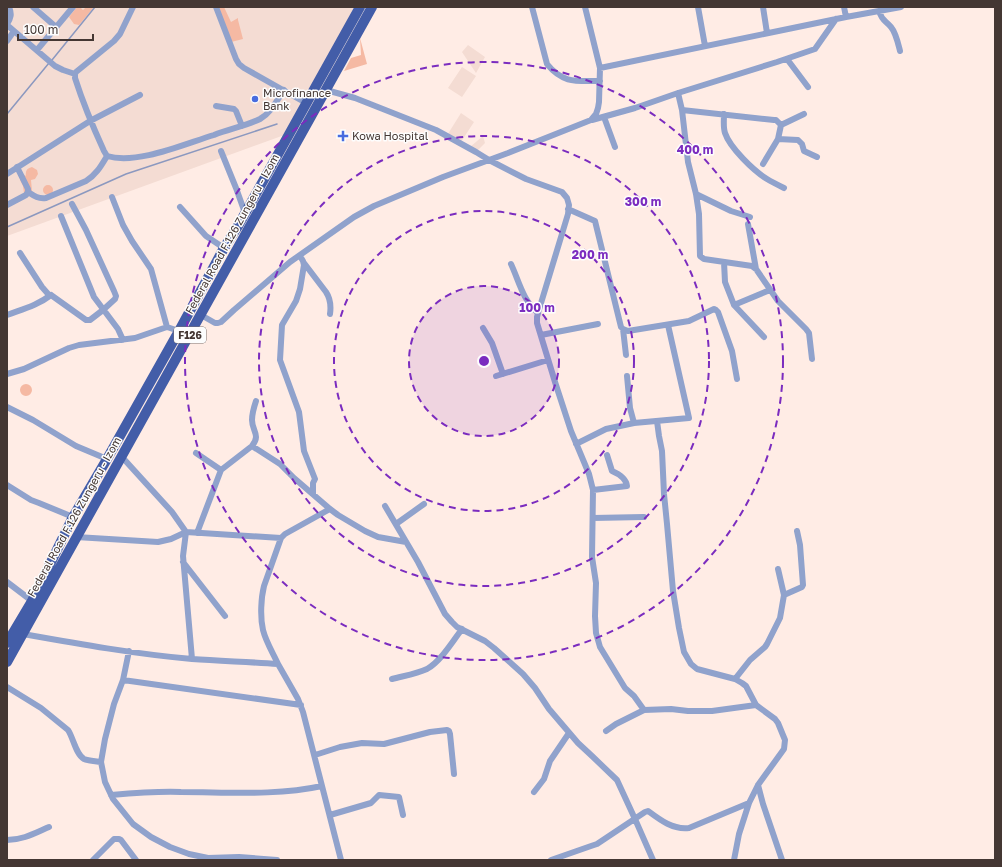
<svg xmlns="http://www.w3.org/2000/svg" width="1002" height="867" font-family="'Golos Text',sans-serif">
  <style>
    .built { fill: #f4dcd3 }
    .green { fill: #f5b9a3 }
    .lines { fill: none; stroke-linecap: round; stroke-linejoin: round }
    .stream { stroke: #8b98bf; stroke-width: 1.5 }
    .street { stroke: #90a2cc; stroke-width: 6 }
    .primary { stroke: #435da8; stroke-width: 10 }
    .ring { fill: none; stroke: #7b2cbf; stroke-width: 2; stroke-dasharray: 7 5 }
    .poi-dot { fill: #486cdf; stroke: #fdfdfd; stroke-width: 1.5 }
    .labels { text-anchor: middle; stroke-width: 3; stroke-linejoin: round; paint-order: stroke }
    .shield { fill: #fdfdfd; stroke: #7c7270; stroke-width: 1 }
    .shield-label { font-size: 10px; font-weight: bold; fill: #443733 }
    .poi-label { font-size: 11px; fill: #443733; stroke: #fdfdfd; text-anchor: start }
    .street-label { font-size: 11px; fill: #443733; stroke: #fdfdfd }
    .centre { fill: #7b2cbf; stroke: #fdfdfd; stroke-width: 2 }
    .ring-label { font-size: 12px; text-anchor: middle; font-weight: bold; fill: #7b2cbf; stroke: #fdfdfd; stroke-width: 3; stroke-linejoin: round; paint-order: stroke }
  </style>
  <rect width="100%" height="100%" fill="#ffece5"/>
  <path class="built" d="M7 7H354L290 133 7 236Z
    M468 45 485 57 476 73 462 52Z
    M462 67 476 76 462 97 448 88Z
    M461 113 474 122 459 145 446 137Z
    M483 136 485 143 475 153 470 147Z"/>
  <path class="green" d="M77 7H80L83 10 86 7H94L79 25 74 24 69 17Z
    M217 7H224L231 22 238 18V20L243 39 231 42Z
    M360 38 367 64 344 71 351 58 361 55Z
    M32 167 37 170 38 174 35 179 31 180 32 191 28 196 24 193 23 186 20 180 23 174 26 176C25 171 27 168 32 167Z
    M43 190a5 5 0 1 1 10 0a5 5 0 1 1-10 0Z
    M20 390a6 6 0 1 1 12 0a6 6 0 1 1-12 0Z"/>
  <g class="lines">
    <path class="stream" d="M52 60 95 7
      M7 114 49 63
      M7 227 126 174 277 124"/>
    <path class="street" d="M33 7 56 27
      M133 7 120 34 114 41 76 72 75 74V78C83 103 93 127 104 151L107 156C137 165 184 144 214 135 229 129 246 126 260 119 271 113 277 100 284 90
      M216 7 236 59 239 64 244 68 306 103
      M532 7 547 64C563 84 577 81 600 81
      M698 7 705 46
      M763 7 767 33
      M844 7 846 17
      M879 11C882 21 885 20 891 27 896 33 898 43 900 51
      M7 24C11 18 12 14 9 7
      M7 25 55 66 63 70 75 74
      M7 41 14 31
      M37 50 73 7
      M787 59 808 87
      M600 68 846 17 901 7
      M326 90 355 98 436 130 476 152 489 160 526 179 562 192 567 198 569 205 568 214 538 313 537 317V323L555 382 571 431 589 474 593 490 592 557 596 583 595 616 596 633 600 647 625 688 634 696 644 710
      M678 93 682 110 688 162 696 194 699 214 700 256 704 259 752 266 756 269 778 301 806 329 809 333 812 359
      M216 106 234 109 236 111 242 126
      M682 110 774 120H776L781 125
      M724 114C724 120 723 127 725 133 730 148 754 171 767 179 772 182 778 185 784 188
      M604 117 615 147
      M592 120 635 108 678 93 777 62 815 49 836 19
      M781 125 804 114
      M778 139 798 140 802 144 804 151 817 157
      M221 151 236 188 245 213
      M763 164 778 139 781 125
      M7 174 90 121 140 95
      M28 192C34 196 38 199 46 198L86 181C96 175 101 166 107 156
      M696 194 731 211 750 217
      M112 197 123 225 132 241 151 269 167 327
      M7 205 26 195 28 192V189L17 167
      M180 207 206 236 224 248
      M568 209 595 221 621 327 623 329 628 331 689 321 714 309 716 310 718 312 732 351 737 379
      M61 216 94 297 118 329 123 340
      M748 224 756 269
      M20 253 42 287 49 295H51L86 320H90L103 310 115 299 116 296 114 291 86 230 72 204
      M300 256 303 261 304 265 300 289 296 301 282 325 280 360 299 412 304 451 315 479 313 483V494
      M724 262 725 282 734 305 764 337
      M304 263 326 292C330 298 331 307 330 314
      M511 264C519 281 523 301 538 313
      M734 305 770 290
      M7 315C23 309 38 305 51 295
      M201 315 215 323H218L221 322 234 310 290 262 354 217 374 206 443 177 508 153 591 120 596 114 598 108 599 102 600 68 585 7
      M483 328 492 343 503 374
      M623 329 626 355
      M541 335 598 324
      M7 374 24 369 69 348 79 345 135 338 167 327 179 331
      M496 376 548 360
      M627 376 630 408 634 423
      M7 407 33 420 76 446 107 459
      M657 421 659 436 662 451 664 494 667 524 673 591 679 628 684 652 691 664 697 669 735 679 742 683 746 686 756 705 775 719 778 723 785 740 784 749 758 785 749 803 739 834 734 860
      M576 444 606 429 634 423 689 418 668 325
      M252 446 280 464 294 478 330 509 338 515 365 531 378 537 406 542
      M196 453 221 470 197 533
      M122 457 172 512 186 532 183 556 192 659
      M221 470 252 446C261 435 252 431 252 420 252 413 254 407 256 401
      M7 485 31 500 39 503 73 517
      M593 490 627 486C626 478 619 474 612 471L607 455
      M385 506 418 562 445 614 452 622 457 627 485 641 494 648 523 674 535 688 549 709 578 743 592 756 617 780 635 819 653 860
      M593 518 644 517
      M396 524 424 504
      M76 537 158 542 171 539 186 532 281 538
      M183 562 225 616
      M7 582 32 601
      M784 595 802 587 803 585 800 545 797 531
      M23 634C79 644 135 654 192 659 221 661 250 662 278 664L298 699 303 712 341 860
      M129 651 123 680 114 704 105 739 101 762 105 782 113 799 133 824 151 837 170 847 189 854 208 858 239 857 277 860
      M278 664C273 653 266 642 263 630 260 617 261 598 264 586L281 538 285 534 330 509
      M392 679C403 676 416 674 427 669 441 661 453 641 462 629
      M735 679 750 660 765 647 767 644 780 618 784 595 778 569
      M123 680 301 705
      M7 687 41 708 68 730C73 737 76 755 84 759 89 761 96 761 101 762
      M606 731 616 724 644 710 671 709 688 711H712L756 705
      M315 755 340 747 362 743 384 744 430 732 447 730 449 731 450 734 454 774
      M758 785 763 804 782 860
      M534 792 544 779 550 761 569 733
      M111 795C134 793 158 791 181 792 228 792 276 796 322 786
      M330 815 371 803 379 795 399 797 403 815
      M7 840C23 840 35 833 49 827
      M93 860 114 839H119L121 840 136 860
      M551 860 591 846 597 844 645 812 648 811C660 820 673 830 689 828L749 803"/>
    <path class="primary" d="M7 643 32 601 73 517 107 459 179 331 224 248 238 226 360 7
      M7 662 372 7"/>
  </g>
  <circle cx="484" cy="361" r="75" fill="#7b2cbf" fill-opacity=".12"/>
  <g class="ring">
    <circle cx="484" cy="361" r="75"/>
    <circle cx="484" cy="361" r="150"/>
    <circle cx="484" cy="361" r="225"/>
    <circle cx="484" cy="361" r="299"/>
  </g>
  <g class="poi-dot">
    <circle cx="255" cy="99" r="4"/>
    <path d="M341 130h4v4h4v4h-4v4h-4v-4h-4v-4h4z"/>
  </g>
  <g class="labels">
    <rect class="shield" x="174" y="327" width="32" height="16" rx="3"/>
    <g class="shield-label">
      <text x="190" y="339">F126</text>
    </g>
    <g class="poi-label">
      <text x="263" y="97">Microfinance<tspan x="263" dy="13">Bank</tspan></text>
      <text x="352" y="140">Kowa Hospital</text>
    </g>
    <g class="street-label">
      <text transform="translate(232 234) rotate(-61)" y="4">Federal Road F.126 Zungeru - Izom</text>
      <text transform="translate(74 517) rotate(-61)" y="4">Federal Road F.126 Zungeru - Izom</text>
    </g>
  </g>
  <circle cx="484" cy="361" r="6" class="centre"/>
  <g class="ring-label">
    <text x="695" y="154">400 m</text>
    <text x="643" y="206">300 m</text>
    <text x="590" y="259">200 m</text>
    <text x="537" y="312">100 m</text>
  </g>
  <rect width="1002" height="867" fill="none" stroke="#443733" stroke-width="16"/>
  <path d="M18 34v6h75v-6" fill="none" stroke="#443733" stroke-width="2"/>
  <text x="24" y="34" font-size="12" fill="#443733" stroke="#fdfdfd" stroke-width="3" paint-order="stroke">100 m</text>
</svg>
